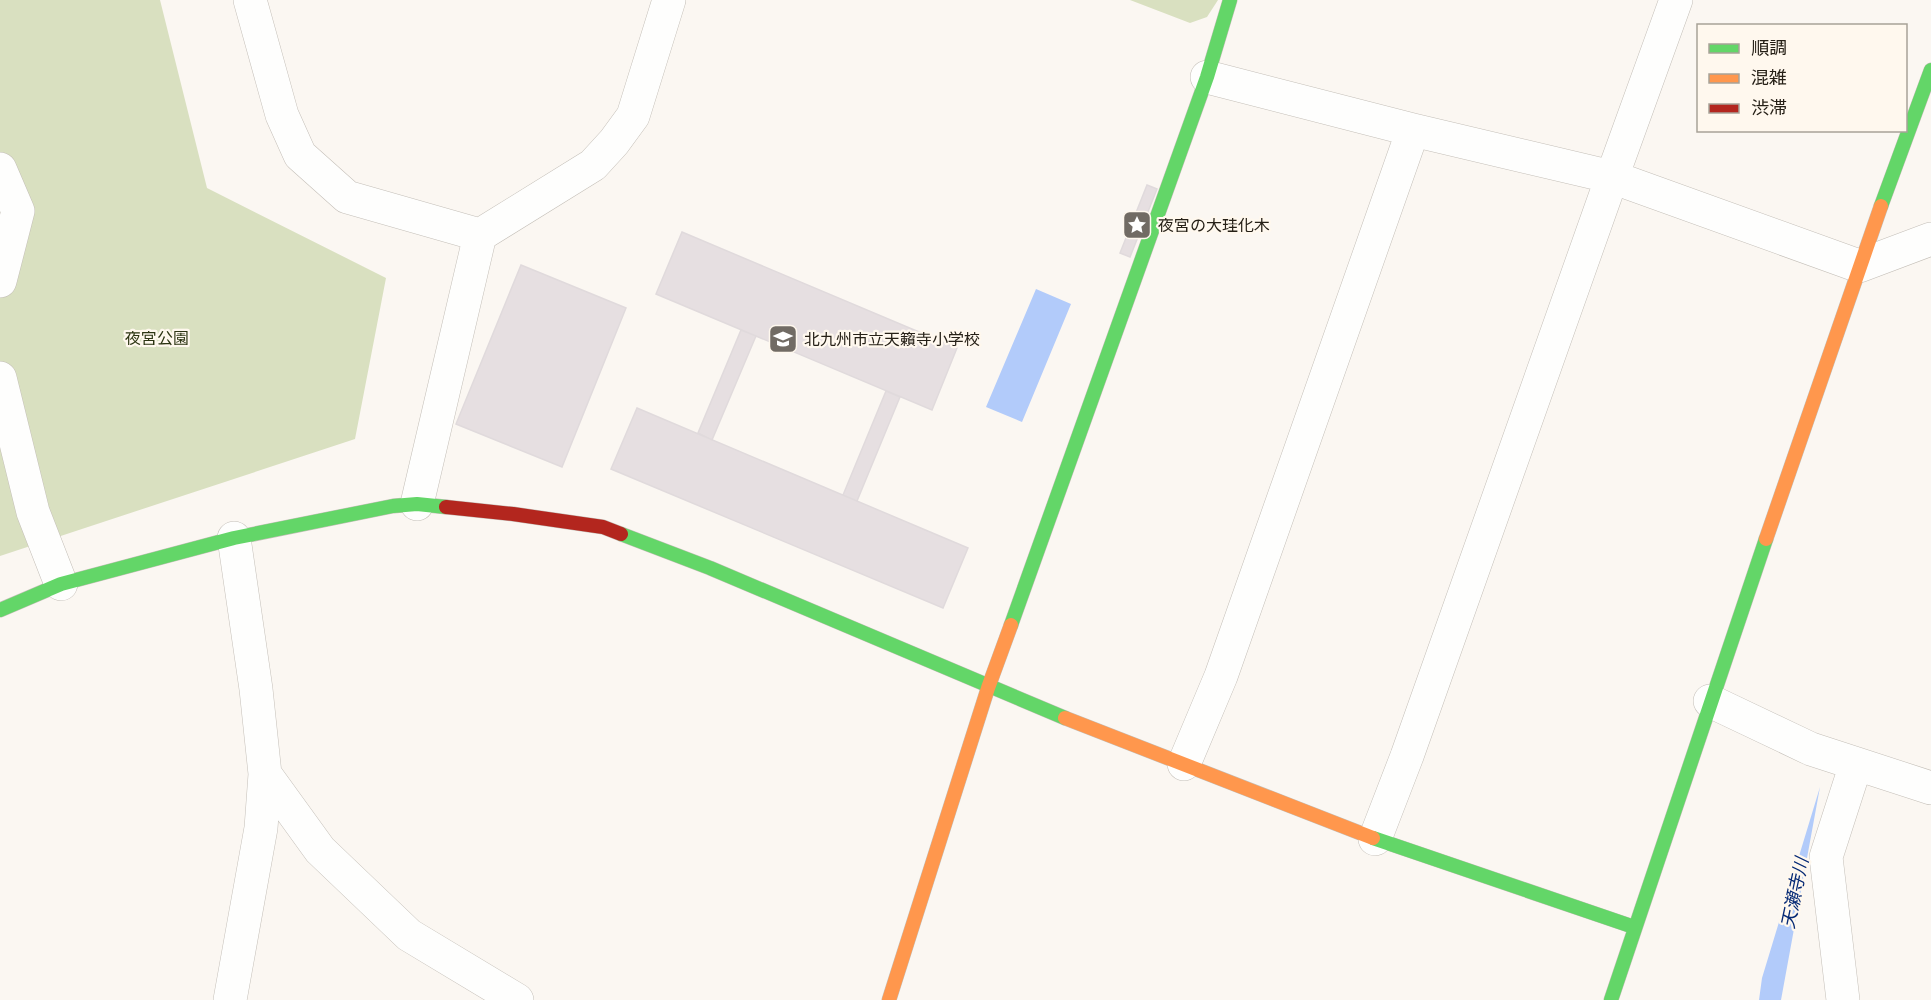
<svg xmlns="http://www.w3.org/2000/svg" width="1931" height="1000" font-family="'DejaVu Sans','Noto Sans JP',sans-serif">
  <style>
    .green { fill: #d9e0c0 }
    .water { fill: #b2cbfa }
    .building { fill: #e6dfe1; stroke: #e0dadc; stroke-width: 1.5 }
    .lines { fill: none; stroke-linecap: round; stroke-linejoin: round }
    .street-casing { stroke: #c4bfb8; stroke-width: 34 }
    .fast-casing { stroke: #c4bfb8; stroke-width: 15 }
    .slow-casing { stroke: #c4bfb8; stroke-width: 15 }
    .jam-casing { stroke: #c4bfb8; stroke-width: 15 }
    .street { stroke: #fefefd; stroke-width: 33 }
    .fast { stroke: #63d668; stroke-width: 14 }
    .slow { stroke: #ff974d; stroke-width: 14 }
    .jam { stroke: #b3261e; stroke-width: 14 }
    .labels { text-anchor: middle; stroke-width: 4.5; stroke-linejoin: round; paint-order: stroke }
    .poi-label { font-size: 16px; fill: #262017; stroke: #fff8ee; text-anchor: start }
    .park-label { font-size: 16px; fill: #2c3412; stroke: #fff8ee }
    .water-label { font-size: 18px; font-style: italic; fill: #052975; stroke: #fff8ee }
  </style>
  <rect width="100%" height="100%" fill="#fbf7f2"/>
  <path class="green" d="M0 0H160L207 188 386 278 355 439 0 556Z
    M1130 0H1218L1207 17 1190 23Z"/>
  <path class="water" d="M1036 289 1071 304 1022 422 986 407Z
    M1820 787 1781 1000H1759L1762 978Z"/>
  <path class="building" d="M1147 185 1157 189 1130 257 1120 253Z
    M682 232 957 348 932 410 656 294Z
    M521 265 626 308 562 467 456 424Z
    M741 330 756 336 712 440 698 433Z
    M886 391 900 397 857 501 843 495Z
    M637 408 968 548 943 608 611 469Z"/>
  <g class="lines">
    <g class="street-casing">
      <path id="street" d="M250 0 282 115 300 155 347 197 480 235
        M1207 77 1413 130 1612 177 1859 266 1931 239
        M0 169 18 211 0 281
        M0 378 33 512 61 584
        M417 504 480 235 593 165 614 142 633 116 669 0
        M1710 701 1811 749 1931 788
        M1184 764 1221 676 1413 130
        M265 774 320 850 409 935 517 1000
        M1375 839 1407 756 1612 177 1676 0
        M230 1000 261 828 265 774 256 689 234 538
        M1843 1000 1826 857 1856 764"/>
    </g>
    <g class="fast-casing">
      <path id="fast" d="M1881 206 1931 70
        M621 534 710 568 1065 718
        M0 610 61 584 234 538 393 506 417 504 446 507
        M1011 625 1207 77 1230 0
        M1373 838 1634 927
        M1611 1000 1766 539"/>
    </g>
    <g class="slow-casing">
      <path id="slow" d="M1766 539 1881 206
        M1065 718 1373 838
        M889 1000 988 688 1011 625"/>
    </g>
    <g class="jam-casing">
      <path id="jam" d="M446 507 513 514 603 527 621 534"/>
    </g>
    <use href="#street" class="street"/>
    <use href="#fast" class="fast"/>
    <use href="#slow" class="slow"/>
    <use href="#jam" class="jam"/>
  </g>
  <defs>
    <g id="sight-square" transform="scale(1.5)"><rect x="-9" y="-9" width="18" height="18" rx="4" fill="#716b64" stroke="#fff8ee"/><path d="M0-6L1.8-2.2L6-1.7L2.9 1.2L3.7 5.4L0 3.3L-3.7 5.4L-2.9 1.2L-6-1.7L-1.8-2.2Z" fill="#fff"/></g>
    <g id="school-square" transform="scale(1.5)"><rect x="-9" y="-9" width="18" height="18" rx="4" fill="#716b64" stroke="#fff8ee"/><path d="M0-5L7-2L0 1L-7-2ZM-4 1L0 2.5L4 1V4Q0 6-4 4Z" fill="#fff"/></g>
  </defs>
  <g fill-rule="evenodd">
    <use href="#sight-square" x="1137" y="225"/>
    <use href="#school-square" x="783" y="339"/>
  </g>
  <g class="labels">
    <g class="poi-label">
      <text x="1158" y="231">夜宮の大珪化木</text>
      <text x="804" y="345">北九州市立天籟寺小学校</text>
    </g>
    <g class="park-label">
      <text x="157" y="344">夜宮公園</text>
    </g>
    <g class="water-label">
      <text transform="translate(1795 893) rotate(-78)" y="6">天瀬寺川</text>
    </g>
  </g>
  <rect x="1697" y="24" width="210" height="108" fill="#fff8ee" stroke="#a8a298" stroke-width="1.5"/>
  <rect x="1709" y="44" width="30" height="9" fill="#63d668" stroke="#a8a298" stroke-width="1.5"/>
  <text x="1751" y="54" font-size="18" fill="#262017">順調</text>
  <rect x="1709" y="74" width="30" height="9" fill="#ff974d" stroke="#a8a298" stroke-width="1.5"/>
  <text x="1751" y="84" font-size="18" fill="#262017">混雑</text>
  <rect x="1709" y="104" width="30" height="9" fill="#b3261e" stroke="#a8a298" stroke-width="1.5"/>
  <text x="1751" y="114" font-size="18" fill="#262017">渋滞</text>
</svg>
